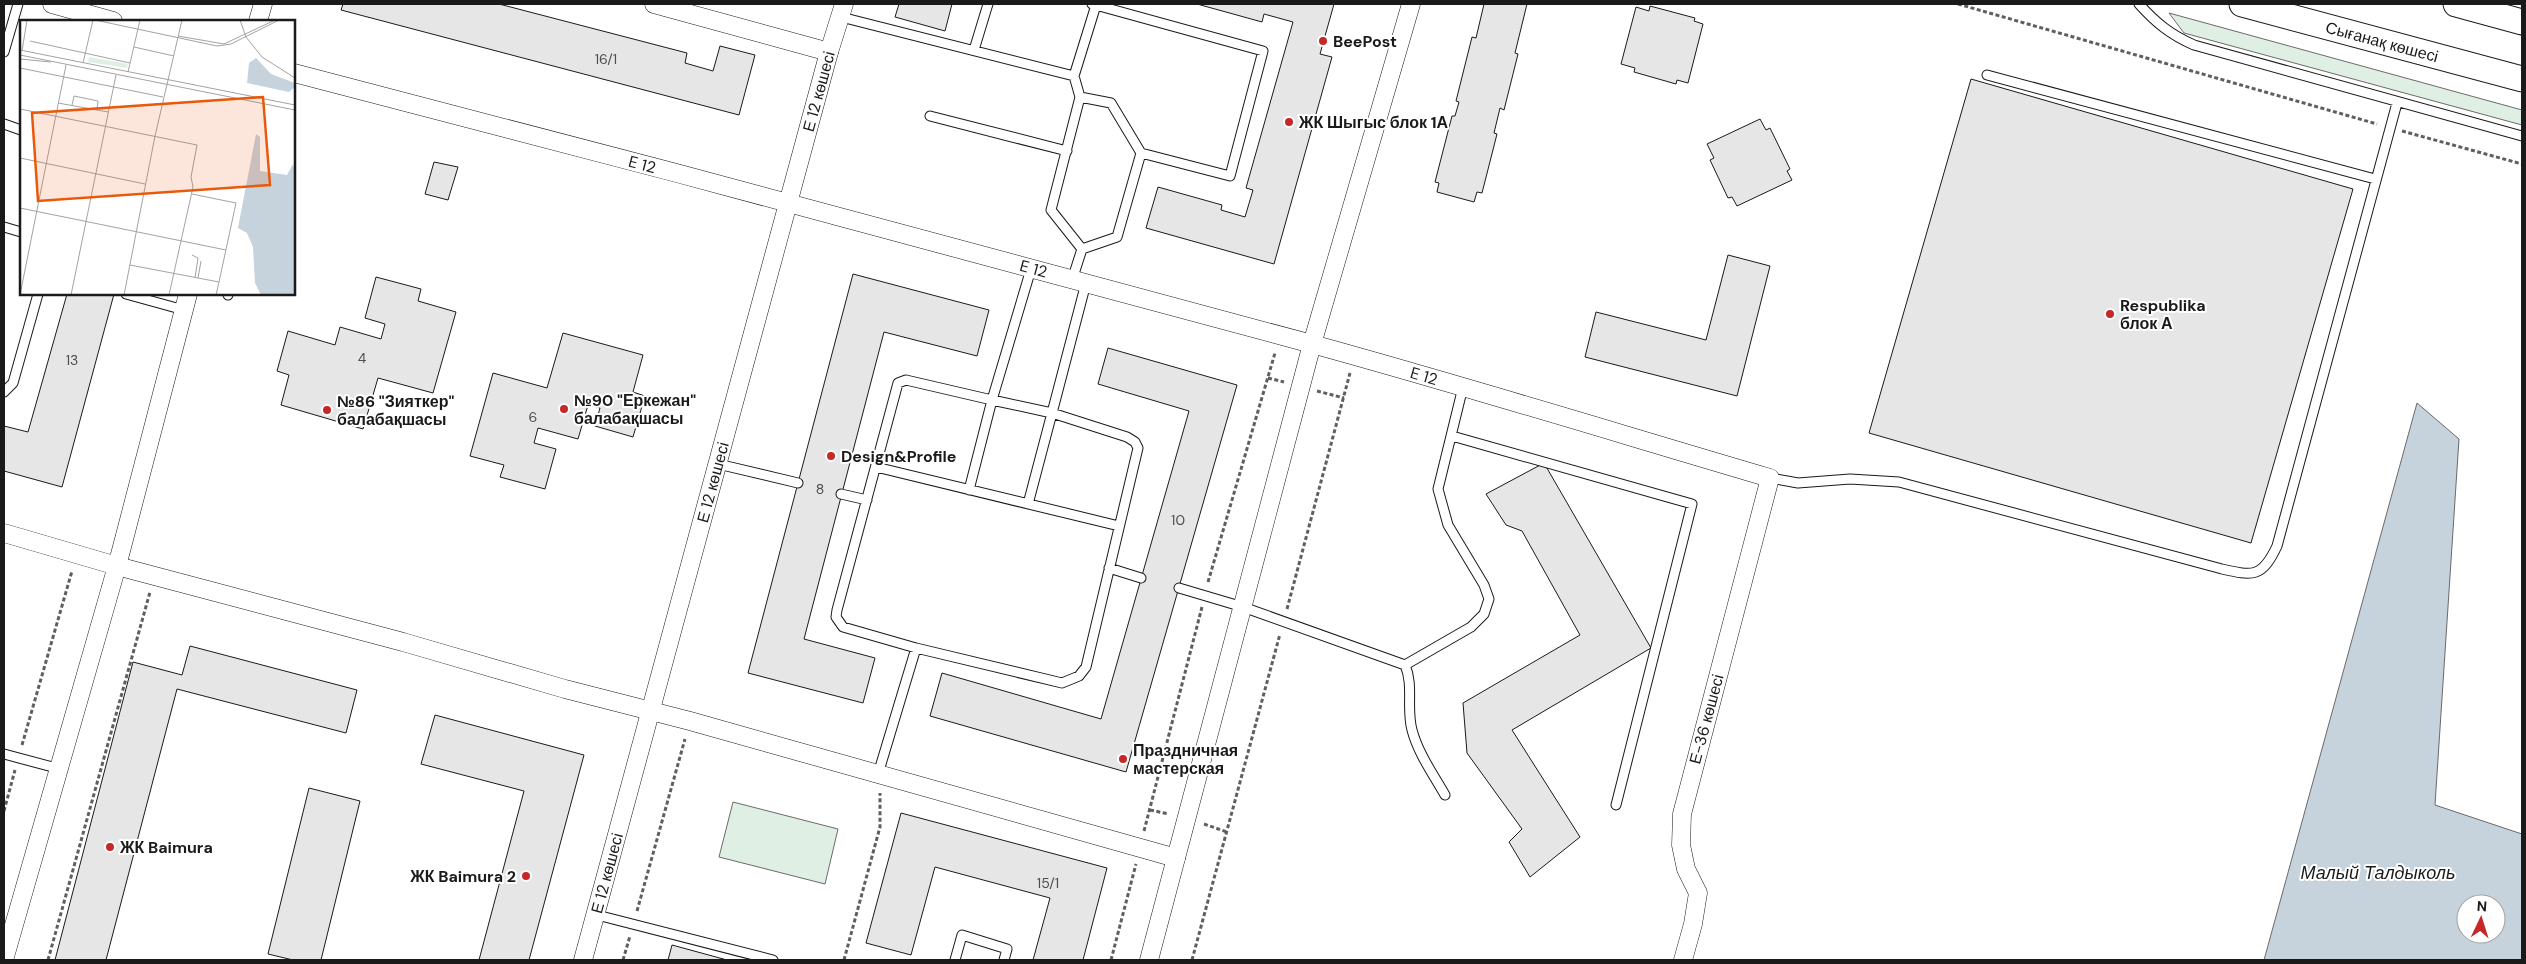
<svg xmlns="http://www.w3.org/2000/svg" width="2526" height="964" font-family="'DM Sans',sans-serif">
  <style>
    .green { fill: #e0efe3; stroke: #6a6a6a }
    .water { fill: #c6d2dc; stroke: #6a6a6a; fill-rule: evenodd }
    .building { fill: #e6e6e6; stroke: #1a1a1a }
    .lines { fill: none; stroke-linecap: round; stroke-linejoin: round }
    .service-casing { stroke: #1a1a1a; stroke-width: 11 }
    .minor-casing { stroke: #1a1a1a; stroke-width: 19 }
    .secondary-casing { stroke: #1a1a1a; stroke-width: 27 }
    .path { stroke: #5f5f5f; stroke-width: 3; stroke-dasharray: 4 2.5; stroke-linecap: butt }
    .service { stroke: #fff; stroke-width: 9 }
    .minor { stroke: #fff; stroke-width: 18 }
    .secondary { stroke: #fff; stroke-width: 25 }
    .poi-dot { fill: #c62828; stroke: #fff; stroke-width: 2 }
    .labels { text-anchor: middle; stroke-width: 4; stroke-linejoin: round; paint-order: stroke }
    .number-label { font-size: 14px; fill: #4d4d4d }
    .poi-label { font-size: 16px; font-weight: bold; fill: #1a1a1a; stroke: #fff; text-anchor: start }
    .street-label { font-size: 16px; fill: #1a1a1a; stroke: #fff }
    .water-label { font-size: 18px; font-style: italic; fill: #1a1a1a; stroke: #fff }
    .inset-road { fill: none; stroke: #a3a3a3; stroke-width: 1 }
    .view { fill: #e8590c; fill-opacity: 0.15; stroke: #e8590c; stroke-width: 2.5 }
    .inset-edge { fill: none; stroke: #1a1a1a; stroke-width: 2.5 }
  </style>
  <rect width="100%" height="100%" fill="#fff"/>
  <path class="green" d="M2169 13 2522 110V125L2184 33Z
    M733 802 838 829 825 884 719 857Z"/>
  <path class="water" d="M2417 403 2459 439 2435 805 2522 834V960H2264ZM2466 904H2496V934H2466Z"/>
  <path class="building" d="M343 4H499L687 53 685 63 713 71 720 46 755 55 739 115 341 10Z
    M899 4H952L945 31 895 17Z
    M1197 4H1334L1320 54 1332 57 1274 264 1146 228 1158 187 1222 205 1221 210 1245 217 1253 190 1246 188 1293 22 1264 14 1262 22Z
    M1484 4H1527L1515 53 1518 54 1504 110 1500 108 1494 133 1497 134 1482 193 1477 192 1474 202 1437 192 1439 183 1435 182 1452 116H1455L1459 102 1456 101 1472 37 1476 38Z
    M1650 6 1695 18 1694 21 1703 24 1688 83 1677 80 1676 84 1634 72 1635 68 1621 64 1636 7 1649 11Z
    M1971 79 2353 189 2251 543 1869 433Z
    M1760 119 1766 130 1770 128 1790 169 1787 171 1792 180 1737 206 1732 197 1728 198 1710 160 1714 158 1707 144Z
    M434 162 458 167 448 200 425 194Z
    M1728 255 1770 266 1737 396 1585 357 1596 312 1706 340Z
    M853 274 989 310 977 356 884 332 804 639 875 658 863 703 748 673Z
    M376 277 421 289 418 301 456 312 433 393 378 378 363 429 281 405 289 375 277 371 288 331 335 345 340 327 381 339 385 324 365 318Z
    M67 294H114L62 487 4 471V426L28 432Z
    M563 333 643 355 633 392 645 396 633 437 595 426 600 408 588 405 578 439 538 428 534 443 556 449 545 489 500 477 504 465 470 456 493 373 547 388Z
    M1108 348 1237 385 1126 772 930 716 942 673 1101 719 1189 411 1098 384Z
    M1544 463 1651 648 1512 730 1580 837 1530 877 1509 842 1522 829 1467 753 1463 703 1580 635 1522 531 1506 525 1486 494Z
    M190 646 357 690 346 733 177 689 106 960H55L133 662 182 675Z
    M435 715 584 755 529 960H479L524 791 421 764Z
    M309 788 360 801 321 960H293L268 954Z
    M901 813 1107 868 1083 960H1033L1050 898 935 867 911 955 866 943Z
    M672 945 727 960H668Z"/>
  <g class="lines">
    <g class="service-casing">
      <path id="service" d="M2139 4C2156 23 2171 35 2194 45L2522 136
        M841 17 1074 76 1080 97 1111 103 1141 153 1230 176 1263 51 1092 4
        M974 50 988 4
        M4 52 18 4
        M1987 75 2375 179
        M1074 76 1096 5
        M1080 97 1051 210 1082 249
        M930 116 1067 151
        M4 124 21 130
        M4 227 21 232
        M1031 269 992 400 906 380 898 383 837 610 836 617 843 627 916 648 1062 683 1079 676 1086 667 1138 448 1135 442 1127 437 1052 413 1086 283
        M1072 280 1082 249 1117 237 1141 153
        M126 294 184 310
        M228 295V294
        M4 392 13 383 38 294
        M1452 436 1692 504 1616 805
        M718 464 798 483
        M876 467 1119 526
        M1770 478 1798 483 1850 479 1899 482 2222 569C2253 576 2262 578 2277 546L2397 103
        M969 490 992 400 1052 413 1028 504
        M841 494 867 500
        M1109 568 1141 578
        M1179 588 1243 607 1405 665C1414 686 1406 708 1412 730 1418 753 1433 774 1445 795
        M1405 665 1471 627 1484 614 1489 599 1484 585 1448 525 1438 489 1463 387
        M4 754 60 769
        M878 774 916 648
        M597 915 773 960
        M955 960 962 935 1007 949 1004 960"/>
    </g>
    <g class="minor-casing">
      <g id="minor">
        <path d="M52 4 113 21"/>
        <path d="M654 4 829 52"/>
        <path d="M258 21 263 4"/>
        <path id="s1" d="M294 73C634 161 973 251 1312 344 1465 386 1617 433 1770 478L1682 814 1681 845 1686 869 1698 893 1693 924 1683 960"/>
        <path d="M4 533 117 566 403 642 565 689 690 721 1176 858"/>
        <path d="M4 960 117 566 188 294"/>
        <path id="s2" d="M583 960 829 52 844 4"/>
        <path d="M1149 960 1312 344 1411 4"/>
      </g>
    </g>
    <g class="secondary-casing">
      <g id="secondary">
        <path id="s3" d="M2242 4 2522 79"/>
        <path d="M2456 4 2522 22"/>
      </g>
    </g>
    <path class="path" d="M1958 4 2377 124
      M2402 131 2522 164
      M1268 378 1284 382
      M1317 391 1344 398
      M1208 582 1275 353
      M1287 609 1350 373
      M22 745 72 571
      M1150 810 1169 814
      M4 811 15 770
      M1204 824 1227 832
      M1144 831 1202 607
      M637 911 685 739
      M48 960 150 592
      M623 960 630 936
      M844 960 880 827V793
      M1111 960 1136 864
      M1192 960 1280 634"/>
    <use href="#service" class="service"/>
    <use href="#minor" class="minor"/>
    <use href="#secondary" class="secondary"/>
  </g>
  <g class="poi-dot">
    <circle cx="1323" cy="41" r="5"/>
    <circle cx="1289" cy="122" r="5"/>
    <circle cx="2110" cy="314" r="5"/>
    <circle cx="564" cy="409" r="5"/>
    <circle cx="327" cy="410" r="5"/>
    <circle cx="831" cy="456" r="5"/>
    <circle cx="1123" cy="759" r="5"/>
    <circle cx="110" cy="847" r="5"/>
    <circle cx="526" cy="876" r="5"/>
  </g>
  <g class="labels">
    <g class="number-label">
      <text x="606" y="64">16/1</text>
      <text x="362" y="363">4</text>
      <text x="72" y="365">13</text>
      <text x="533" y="422">6</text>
      <text x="820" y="494">8</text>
      <text x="1178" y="525">10</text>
      <text x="1048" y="888">15/1</text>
    </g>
    <g class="poi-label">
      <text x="1333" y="47">BeePost</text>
      <text x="1299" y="128">ЖК Шыгыс блок 1А</text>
      <text x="2120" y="311">Respublika<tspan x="2120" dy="18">блок А</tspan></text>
      <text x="574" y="406">№90 "Еркежан"<tspan x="574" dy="18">балабақшасы</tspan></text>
      <text x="337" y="407">№86 "Зияткер"<tspan x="337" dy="18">балабақшасы</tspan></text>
      <text x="841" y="462">Design&amp;Profile</text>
      <text x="1133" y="756">Праздничная<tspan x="1133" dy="18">мастерская</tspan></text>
      <text x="120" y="853">ЖК Baimura</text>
      <text x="516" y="882" text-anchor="end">ЖК Baimura 2</text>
    </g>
    <g class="street-label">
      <text dy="6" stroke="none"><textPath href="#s3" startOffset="145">Сығанақ көшесі</textPath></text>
      <text dy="6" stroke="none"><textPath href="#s2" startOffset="900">Е 12 көшесі</textPath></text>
      <text dy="6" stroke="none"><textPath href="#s1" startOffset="360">E 12</textPath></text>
      <text dy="6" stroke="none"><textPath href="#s1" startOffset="765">E 12</textPath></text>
      <text dy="6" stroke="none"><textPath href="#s1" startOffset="1170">E 12</textPath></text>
      <text dy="6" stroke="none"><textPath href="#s2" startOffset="495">Е 12 көшесі</textPath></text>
      <text transform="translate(1706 719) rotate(-75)" y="6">Е-36 көшесі</text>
      <text dy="6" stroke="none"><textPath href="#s2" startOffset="90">Е 12 көшесі</textPath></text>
    </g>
    <g class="water-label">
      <text x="2378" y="879">Малый Талдыколь</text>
    </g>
  </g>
  <g transform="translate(20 20)">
    <rect width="275" height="275" fill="#fff"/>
    <path d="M69 37 108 44 107 48 68 42Z" fill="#e0efe3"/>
    <path d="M236 38 251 54 275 63V67L269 72 227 63 229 43ZM236 114 240 117V151L267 155 273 144 275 153V275H241L235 263 233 227 227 213 218 208Z" fill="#c6d2dc"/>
    <path class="inset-road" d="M75 0 197 26 211 24 259 0M220 0 226 17 242 37 275 58M158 16 204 24 255 0M10 21 110 43M114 27 154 36M0 30 275 85M2 31 7 0M0 35 275 90M0 39 31 42M63 43 73 0M0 48 143 77M108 52 120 0M38 83 88 92M52 85 54 76 78 81 77 90M0 89 177 125 171 157 173 167 149 275M0 138 125 164M172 174 216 183 199 262M0 188 206 230M172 235 178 238 175 258M110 245 199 262 196 275M178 258 181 241M0 275 46 45M51 275 96 55M104 275 135 116 162 0"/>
    <path class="view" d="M243 77 250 165 18 181 12 93Z"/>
    <rect width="275" height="275" class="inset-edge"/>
  </g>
  <rect width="2526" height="964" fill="none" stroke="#1a1a1a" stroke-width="10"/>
  <g transform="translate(2481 919) rotate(4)"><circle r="24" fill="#ffffff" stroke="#a3a3a3"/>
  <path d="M0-4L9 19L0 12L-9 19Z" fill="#c62828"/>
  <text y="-8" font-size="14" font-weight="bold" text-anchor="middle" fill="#1a1a1a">N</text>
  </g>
</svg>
